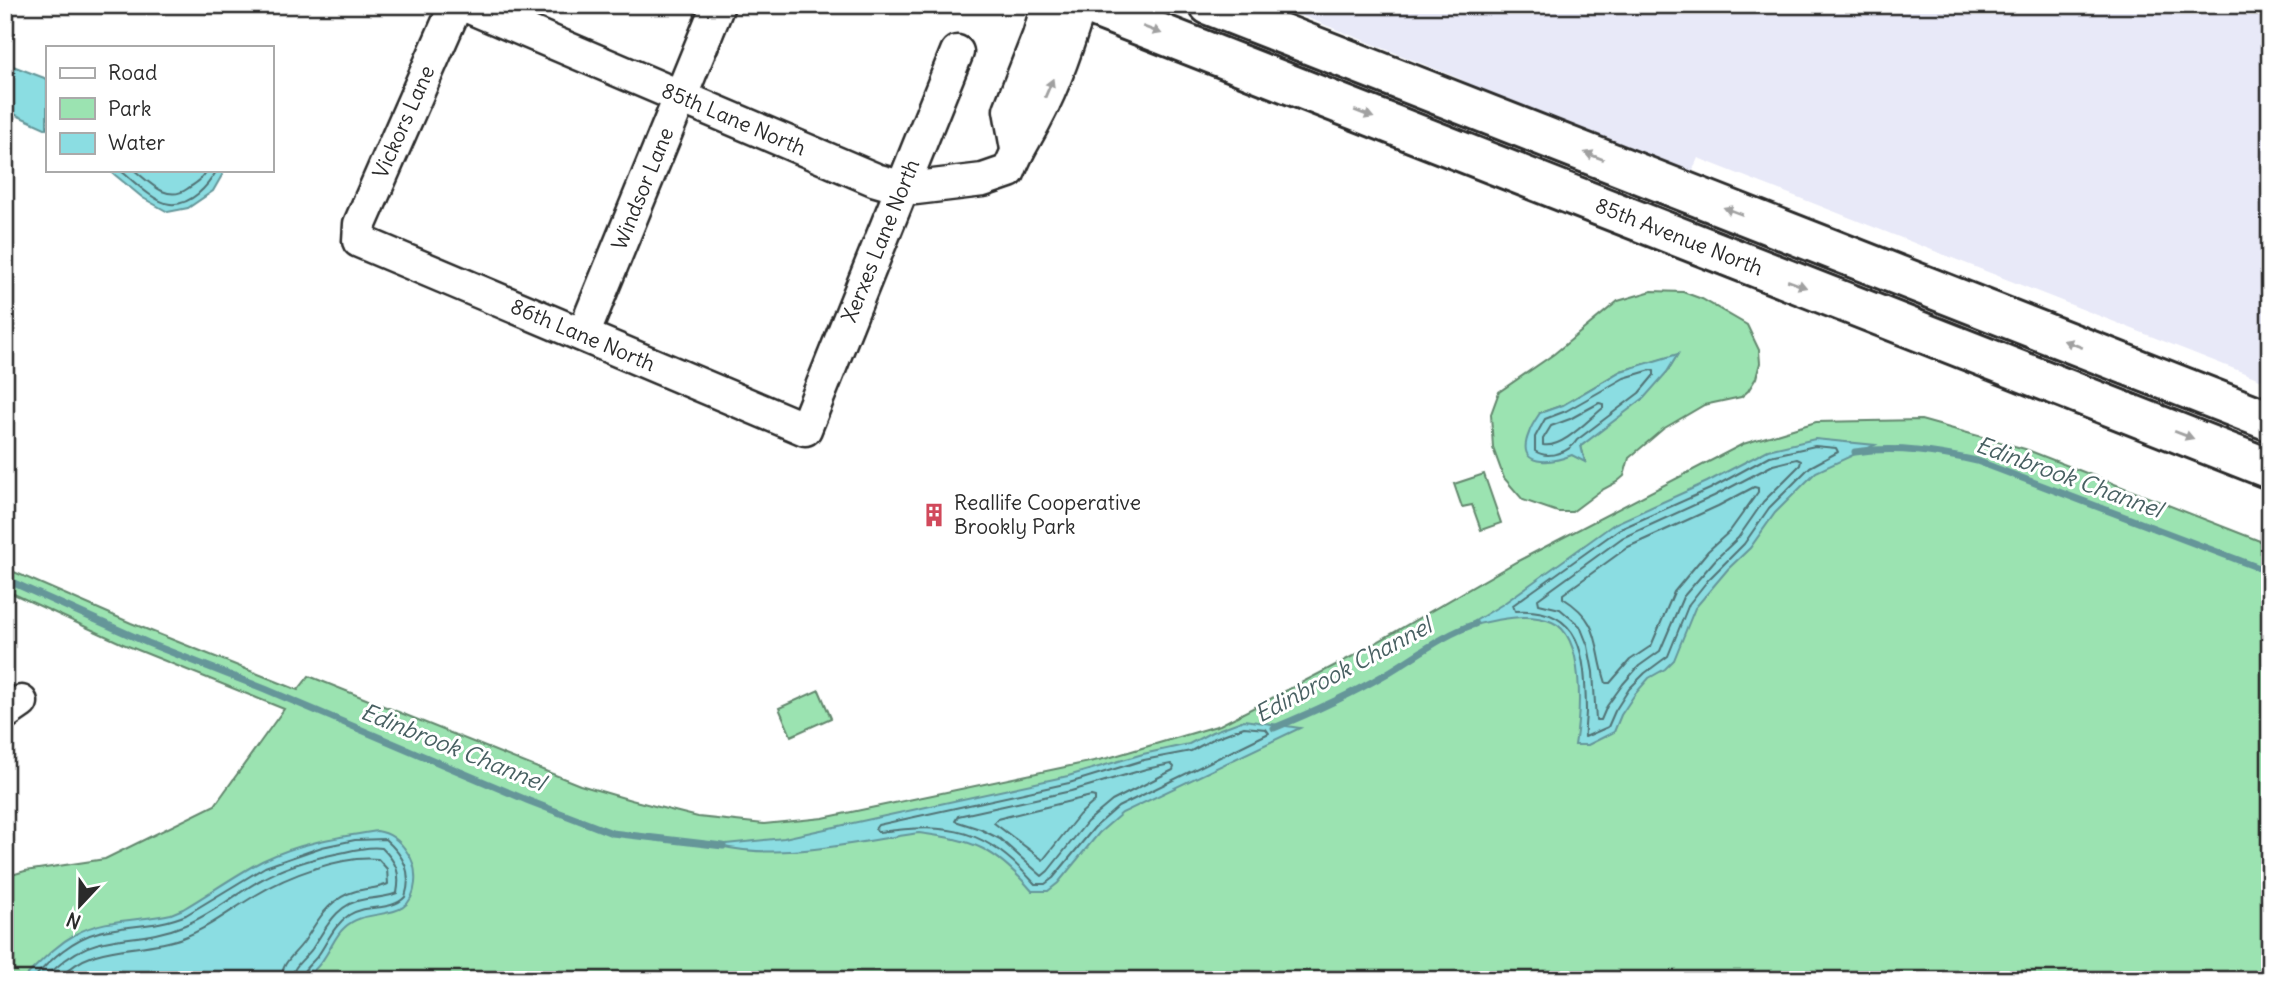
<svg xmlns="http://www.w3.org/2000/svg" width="2275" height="985" font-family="Delius,sans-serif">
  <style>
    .built { fill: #e8e9f8 }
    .green { fill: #9be3b1; stroke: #63876e; stroke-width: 2; fill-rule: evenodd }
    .water { fill: #8bdde2; stroke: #659699; stroke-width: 2 }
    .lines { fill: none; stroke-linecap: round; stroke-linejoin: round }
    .shore { stroke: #517274; stroke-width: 2 }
    .stream { stroke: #659699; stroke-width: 7 }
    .minor-casing { stroke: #2b2b2b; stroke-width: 37 }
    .major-casing { stroke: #2b2b2b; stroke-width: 44 }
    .minor { stroke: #fff; stroke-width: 32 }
    .major { stroke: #fff; stroke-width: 38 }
    .oneway { fill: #a0a0a0 }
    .labels { text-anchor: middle; stroke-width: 6; stroke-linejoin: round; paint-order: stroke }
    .street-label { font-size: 21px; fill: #2b2b2b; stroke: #fff }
    .poi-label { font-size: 21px; fill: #2b2b2b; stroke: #fff; text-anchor: start }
    .water-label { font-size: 23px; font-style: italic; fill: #486062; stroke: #fff }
  </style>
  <rect width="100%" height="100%" fill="#fff"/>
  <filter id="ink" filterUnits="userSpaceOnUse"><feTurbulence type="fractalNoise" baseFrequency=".0143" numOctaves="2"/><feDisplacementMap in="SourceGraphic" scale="14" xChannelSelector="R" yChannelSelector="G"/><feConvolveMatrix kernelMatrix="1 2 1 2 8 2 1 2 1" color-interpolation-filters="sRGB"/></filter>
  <g filter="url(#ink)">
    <path class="built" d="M1275 5H2270V383L1698 158 1688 181 1551 126 1458 78Z"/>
    <path class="green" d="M1652 291 1683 292 1702 299 1747 325 1759 350 1760 363 1756 378 1748 391 1741 397 1704 405 1663 429 1629 458 1624 476 1617 482 1600 491 1572 512H1558L1523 500 1504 478 1493 448 1491 414 1499 392 1554 354 1618 301ZM1677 355 1667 372 1660 379 1581 446 1585 461 1572 455 1540 413 1563 405 1621 371Z
      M1921 420 2025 449 2270 545V980H5V877L25 871 105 859 215 805 284 709 123 644 5 590V568L131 623 298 690 309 676 580 785 631 800 698 817 764 824 823 818 1108 758 1220 725 1353 656 1516 562 1743 444 1816 422Z
      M1484 474 1501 523 1481 530 1472 505 1462 507 1454 484Z
      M819 690 831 718 791 736 779 708Z"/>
    <path class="water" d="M5 63 47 79V129L5 110Z
      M109 170H225L213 191 188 208 168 212 143 198Z
      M1678 354 1667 372 1644 398 1581 446 1585 462 1572 455C1552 463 1514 469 1529 433 1531 426 1536 419 1540 413L1563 405 1621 371Z
      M1815 439 1875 445 1816 472 1775 513 1750 548 1728 569 1695 608 1674 660 1665 669 1649 678 1635 694 1621 715 1614 732 1588 745H1575C1580 716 1586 636 1552 622 1526 611 1491 621 1465 627L1503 604 1614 524 1707 482 1768 450Z
      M1244 720 1300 728 1122 813 1099 833 1058 883 1048 891H1032C995 848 974 840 919 833 853 842 782 862 716 845L784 838 1068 776 1143 754 1189 744 1212 732Z
      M377 831C391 833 400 841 407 852 414 861 416 872 415 883 411 927 368 904 344 928 336 935 332 946 326 955 321 964 312 973 304 980H22C40 963 54 946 76 934 104 918 140 921 171 914L183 909C209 894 235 875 262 861 298 843 338 837 377 831Z"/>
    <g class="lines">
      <path class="shore" d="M120 170C131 179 155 203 170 204 191 206 208 186 217 170
        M134 170C149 182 167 203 187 189 196 183 202 180 207 170
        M1651 370 1654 371V375L1639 393 1577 440C1570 452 1548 460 1535 451V437L1545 419 1566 411 1624 378Z
        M1599 403 1603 404V408C1588 420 1562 449 1543 445V439L1551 426 1570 419Z
        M1815 446 1836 448 1838 452 1810 467 1769 508 1744 544 1708 580 1689 604 1668 656 1645 673 1629 689 1615 711 1608 727 1585 737C1584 729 1586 719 1586 710 1585 657 1583 606 1515 611L1513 605 1618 530 1710 489 1770 456Z
        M1797 459 1801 461 1800 465 1763 502 1738 538 1716 559 1683 597 1660 651 1639 666 1623 684 1607 706 1601 720H1596L1593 672 1588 646 1580 626 1560 609 1539 604 1538 599 1622 538 1714 496 1773 465Z
        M1754 487 1758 488V492L1730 531 1708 551 1674 592 1651 646 1630 660 1610 683H1606C1593 645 1603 623 1563 598V594L1628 547 1718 506Z
        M1244 727 1266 729 1269 733 1118 807 1094 828 1053 878 1045 884H1035C986 829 951 822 879 832L875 829 878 825 1069 783 1144 760 1191 751 1215 738Z
        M1171 764 1174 767 1173 770 1112 801 1087 822 1048 871 1042 876 1000 839 980 829 955 821 958 816 1071 791 1146 769Z
        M1091 796 1095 797V801L1079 815 1043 860 994 823 997 819Z
        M32 980C51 959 72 939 99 932 129 925 158 927 186 915L265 867 282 861 322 847 355 840 385 839C404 856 413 872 405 897 391 912 365 904 349 915 334 925 329 939 319 954 313 963 302 969 300 980
        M44 980C93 924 128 949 185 925 215 913 240 890 268 876 292 864 319 857 345 852 357 849 370 846 382 848 396 862 401 872 397 893 387 897 377 898 366 899 336 903 326 928 312 949 304 960 292 966 292 980
        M58 980C93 940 138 954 182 938 209 928 232 909 256 895 287 876 342 855 378 859L387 869 388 884C377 889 366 888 356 891 327 899 318 921 303 943 293 956 282 962 281 980"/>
      <path class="stream" d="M1855 452C1897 446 1936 452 1977 461L2270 572
        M5 579 148 643 265 689 529 801 612 833 723 846
        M1274 728C1313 712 1350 695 1386 674 1415 657 1442 635 1475 624"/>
      <g class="minor-casing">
        <g id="minor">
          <path id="s1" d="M456 5 360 224 359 241 805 429 957 52"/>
          <path id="s2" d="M465 5 876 180 900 187 916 188 983 180 1009 171C1016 151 1027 136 1036 118 1055 83 1068 43 1080 5"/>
          <path d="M1017 149 1010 110 1039 36 1048 5"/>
          <path id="s3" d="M583 335 718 5"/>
          <path d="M5 713 21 702"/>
        </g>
      </g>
      <g class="major-casing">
        <g id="major">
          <path id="s4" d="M1088 5 2270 469"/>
          <path d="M1209 5 2270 421"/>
        </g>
      </g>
      <use href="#minor" class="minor"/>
      <use href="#major" class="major"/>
    </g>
    <defs><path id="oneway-solid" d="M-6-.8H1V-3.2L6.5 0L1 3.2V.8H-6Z" transform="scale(1.75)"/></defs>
    <g class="oneway">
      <use href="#oneway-solid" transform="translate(1152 30) rotate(21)"/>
      <use href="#oneway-solid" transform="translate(1049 88) rotate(-67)"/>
      <use href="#oneway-solid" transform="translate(1364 114) rotate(21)"/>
      <use href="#oneway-solid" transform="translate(1594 156) rotate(-159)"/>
      <use href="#oneway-solid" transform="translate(1733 211) rotate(-159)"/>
      <use href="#oneway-solid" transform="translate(1797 284) rotate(21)"/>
      <use href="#oneway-solid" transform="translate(2073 344) rotate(-159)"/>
      <use href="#oneway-solid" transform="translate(2184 435) rotate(21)"/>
    </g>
  </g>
  <defs>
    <g id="building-bare" transform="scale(1.89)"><path d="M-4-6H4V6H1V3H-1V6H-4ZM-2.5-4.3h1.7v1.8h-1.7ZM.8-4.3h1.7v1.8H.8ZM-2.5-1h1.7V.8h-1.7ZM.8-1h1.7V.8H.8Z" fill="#d1495b" stroke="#fff" stroke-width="2.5" paint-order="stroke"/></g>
  </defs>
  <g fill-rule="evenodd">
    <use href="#building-bare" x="934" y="515"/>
  </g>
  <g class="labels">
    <g class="street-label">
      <text dy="7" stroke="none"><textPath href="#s2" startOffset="292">85th Lane North</textPath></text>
      <text transform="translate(404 122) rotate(-66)" y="7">Vickors Lane</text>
      <text dy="7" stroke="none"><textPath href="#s3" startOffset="158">Windsor Lane</textPath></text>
      <text dy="7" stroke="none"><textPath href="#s4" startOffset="635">85th Avenue North</textPath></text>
      <text dy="7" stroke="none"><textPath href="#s1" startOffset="943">Xerxes Lane North</textPath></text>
      <text dy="7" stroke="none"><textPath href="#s1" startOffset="499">86th Lane North</textPath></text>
    </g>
    <g class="poi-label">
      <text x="954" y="510">Reallife Cooperative<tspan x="954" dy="24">Brookly Park</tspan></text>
    </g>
    <g class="water-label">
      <text transform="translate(2069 477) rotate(20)" y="8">Edinbrook Channel</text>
      <text transform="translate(1343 670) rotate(-28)" y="8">Edinbrook Channel</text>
      <text transform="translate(453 747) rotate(22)" y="8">Edinbrook Channel</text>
    </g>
  </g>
  <rect width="2275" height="985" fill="none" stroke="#fff" stroke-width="28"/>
  <rect x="14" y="14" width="2247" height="957" fill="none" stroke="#2b2b2b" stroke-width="2.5" filter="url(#ink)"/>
  <rect x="46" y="46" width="228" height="126" fill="#ffffff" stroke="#aaaaaa" stroke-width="2"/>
  <rect x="60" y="68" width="35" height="10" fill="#ffffff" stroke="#aaaaaa" stroke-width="2"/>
  <text x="108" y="80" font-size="21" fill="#2b2b2b">Road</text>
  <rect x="60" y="98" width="35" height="21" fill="#9be3b1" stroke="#aaaaaa" stroke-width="2"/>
  <text x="108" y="116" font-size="21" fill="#2b2b2b">Park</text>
  <rect x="60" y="133" width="35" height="21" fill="#8bdde2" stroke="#aaaaaa" stroke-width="2"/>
  <text x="108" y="150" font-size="21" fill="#2b2b2b">Water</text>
  <g transform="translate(80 905) rotate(202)" stroke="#ffffff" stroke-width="5" paint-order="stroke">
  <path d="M0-5L12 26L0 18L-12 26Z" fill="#2b2b2b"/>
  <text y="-10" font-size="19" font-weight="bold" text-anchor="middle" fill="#2b2b2b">N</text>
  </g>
</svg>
